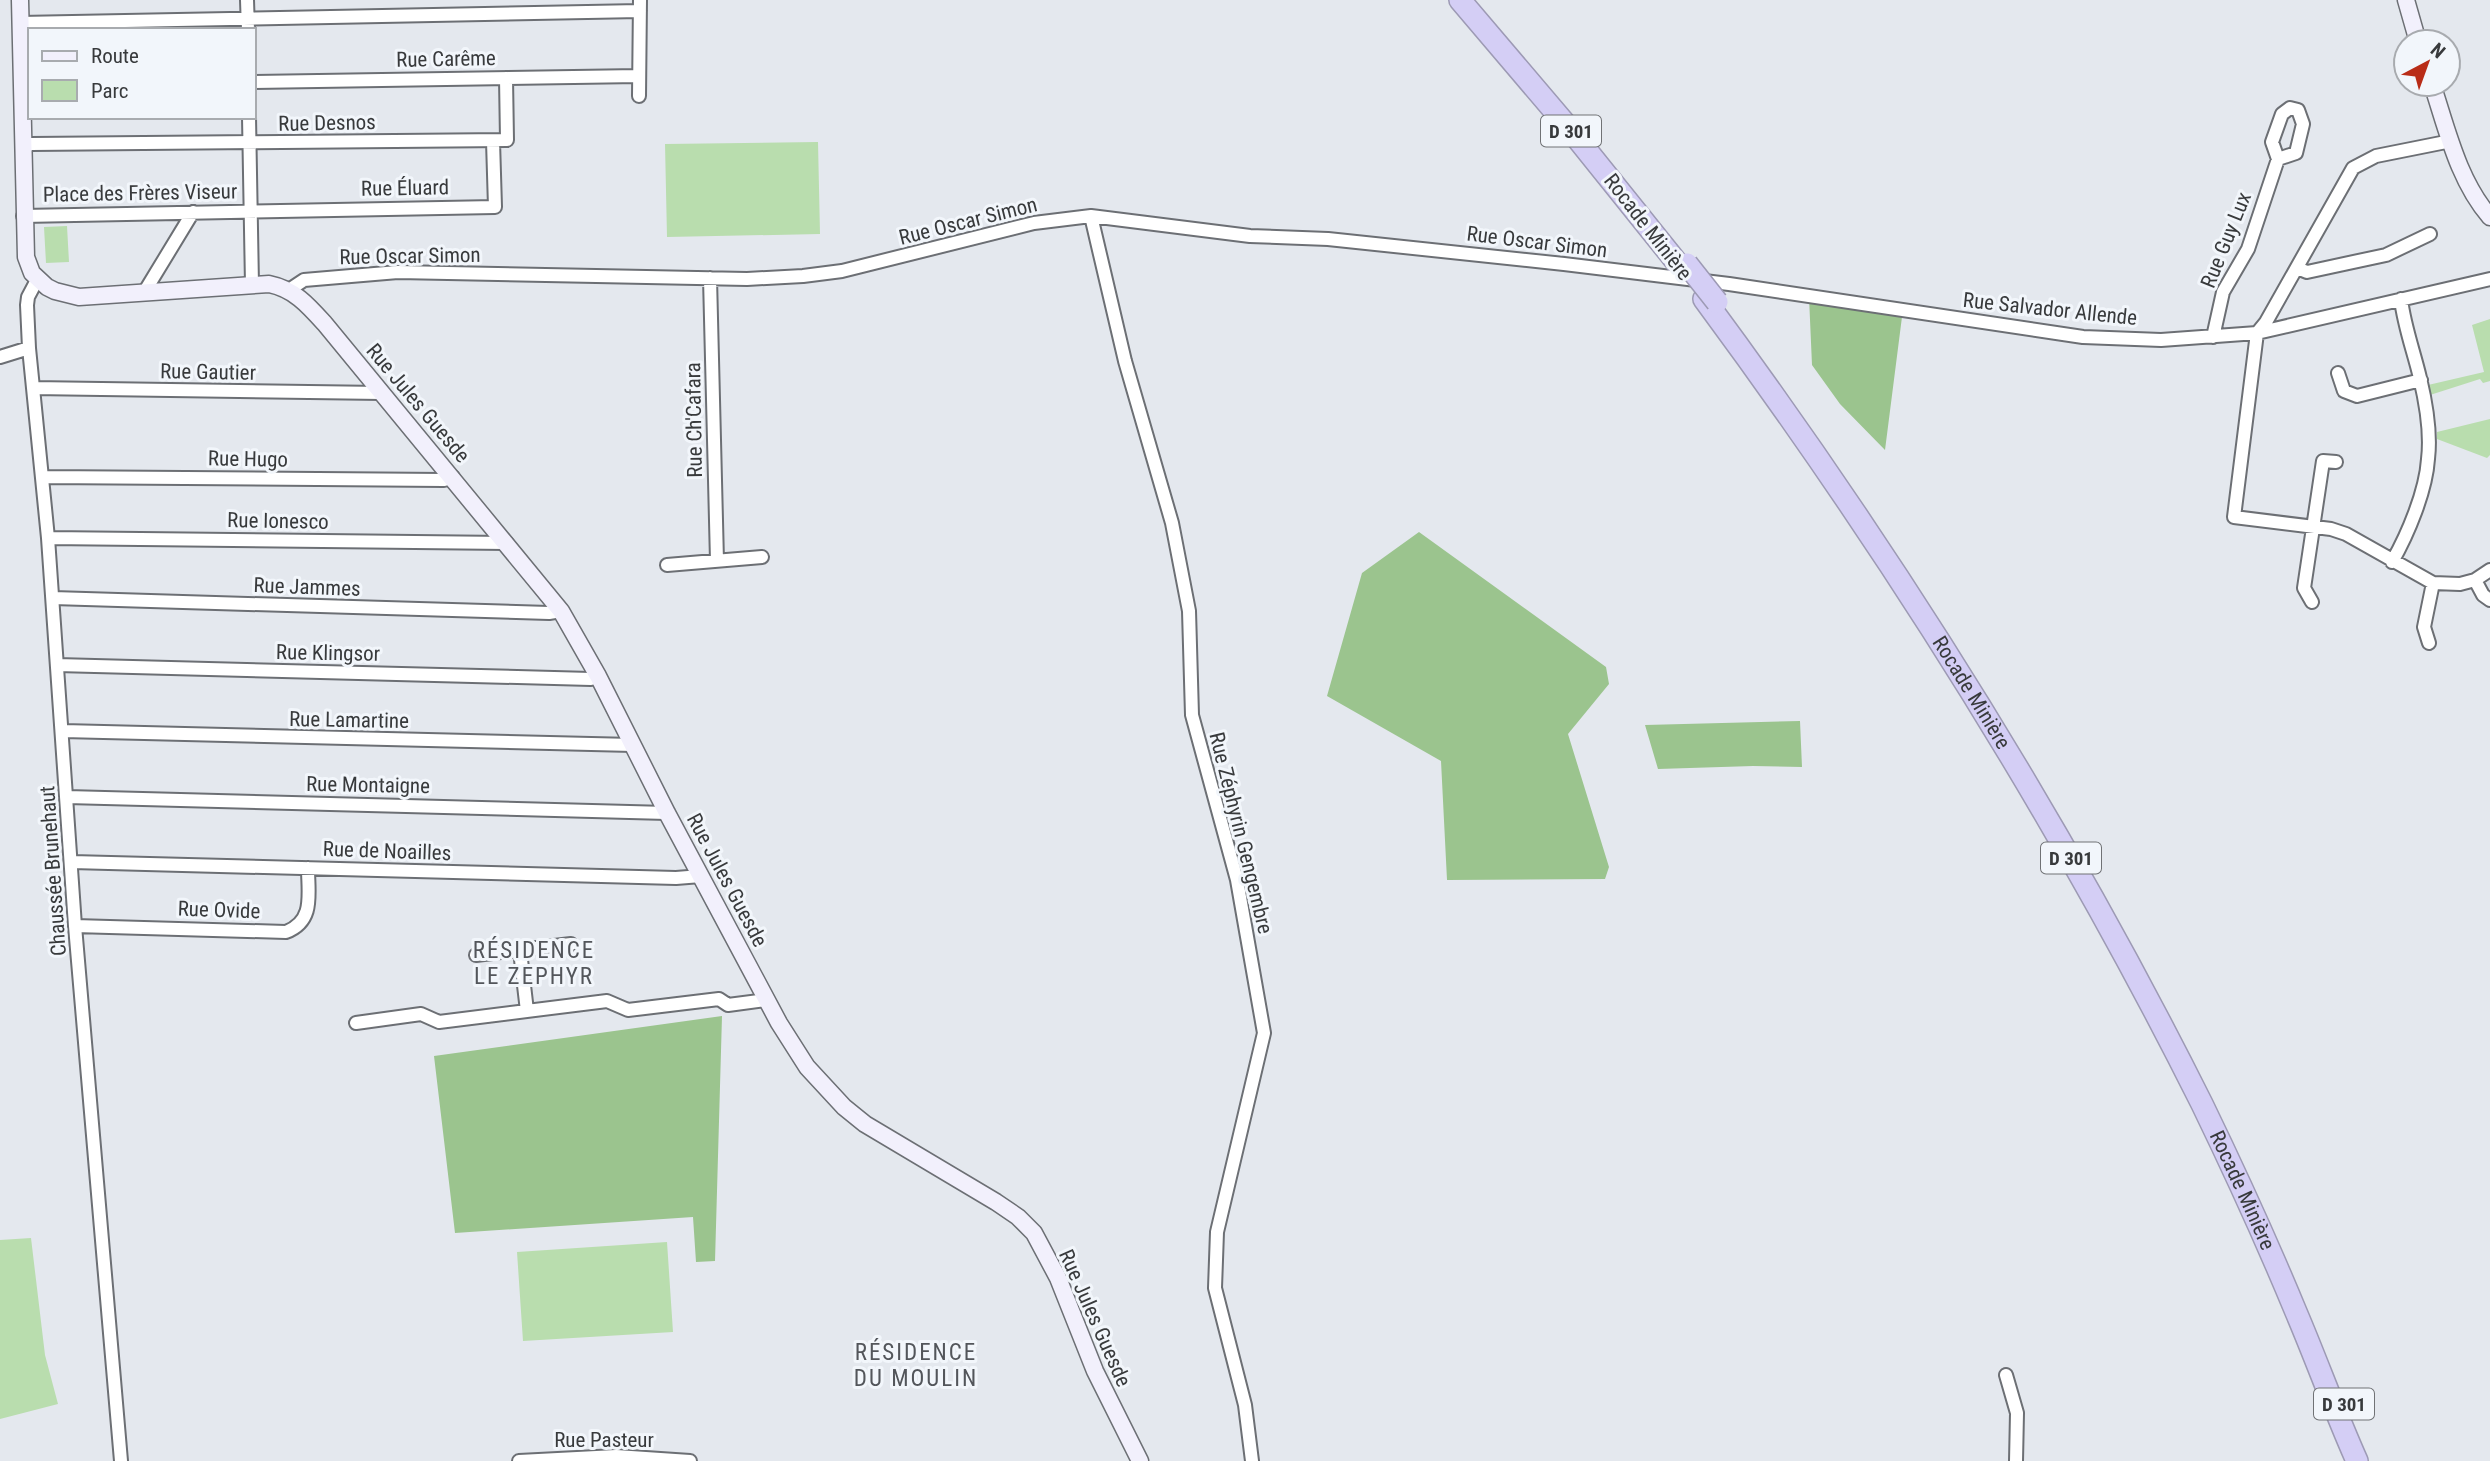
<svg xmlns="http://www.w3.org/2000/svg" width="2490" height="1461" font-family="'Roboto Condensed',sans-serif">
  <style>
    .green { fill: #b9ddae }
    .forest { fill: #9bc48e }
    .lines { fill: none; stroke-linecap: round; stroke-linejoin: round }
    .street-casing { stroke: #6c6f74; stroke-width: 16 }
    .secondary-casing { stroke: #6c6f74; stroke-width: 19 }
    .highway-casing { stroke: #9d9ab4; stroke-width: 24 }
    .street { stroke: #fff; stroke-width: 12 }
    .secondary { stroke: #f2f0fc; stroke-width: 16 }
    .highway { stroke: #d4cef5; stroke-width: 21 }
    .highway-bridge-casing { stroke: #9d9ab4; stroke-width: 24; stroke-linecap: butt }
    .highway-bridge { stroke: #d4cef5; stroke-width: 21 }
    .labels { text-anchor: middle; stroke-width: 6; stroke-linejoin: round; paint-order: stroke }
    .shield { fill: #f2f6fb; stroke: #707275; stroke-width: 2 }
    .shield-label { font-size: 19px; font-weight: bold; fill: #383a3c }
    .street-label { font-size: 21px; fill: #383a3c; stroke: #f2f6fb }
    .neighbourhood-label { font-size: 23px; letter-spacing: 2px; fill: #53565b; stroke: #f2f6fb }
  </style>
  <rect width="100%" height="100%" fill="#e4e8ee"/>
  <path class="green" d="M818 142 820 234 667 237 665 144Z
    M67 226 69 262 46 263 44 227Z
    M2490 319V381L2483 383 2480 379 2430 395 2428 385 2484 372 2472 325Z
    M2490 419V455L2487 458 2437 439V432Z
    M31 1238 45 1355 58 1404 0 1419V1240Z
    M667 1242 673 1332 523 1341 517 1252Z"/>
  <path class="forest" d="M1809 297 1903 309 1885 450 1840 404 1812 365Z
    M1419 532 1606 667 1609 684 1568 734 1609 867 1605 879 1447 880 1441 761 1327 696 1362 573Z
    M1800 721 1802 767 1753 766 1658 769 1645 725Z
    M722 1016 715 1261 696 1262 693 1217 455 1233 434 1056Z"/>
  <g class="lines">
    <g class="street-casing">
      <path id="street" d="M247 0 248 30
        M20 23 640 11
        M254 82 639 76
        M639 96 640 0
        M249 117 252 285
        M2451 141 2376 156 2353 168 2266 322 2257 333 2234 517 2331 529 2346 534 2433 583 2460 584 2475 580 2490 570
        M22 148 31 144 507 140 506 78
        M23 216 495 207 493 141
        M1091 216 1125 361 1172 523 1189 611 1192 715 1237 880 1264 1033 1217 1232 1215 1288 1245 1405 1252 1461
        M2297 268 2307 272 2386 255 2430 234
        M710 278 717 561
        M37 280 28 297 27 305 29 348 48 538 75 926 121 1461
        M289 290 304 280 398 272 747 279 803 276 842 271 1034 223 1091 216 1250 236 1328 239 1564 264 1729 284 2083 337 2161 340 2257 333 2490 279
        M145 291 193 212
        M2213 337 2223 292 2248 249 2278 159 2296 153 2303 124 2298 110 2290 108 2282 114 2272 142 2278 159
        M0 357 29 348
        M2338 373 2344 391 2357 396 2421 380
        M33 388 382 393
        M43 477 444 480 453 477
        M48 538 507 543
        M2392 562C2408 534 2426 491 2428 459 2431 434 2426 403 2420 378 2414 352 2404 326 2401 299
        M667 565 762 557
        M2475 580 2483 595 2490 600
        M53 598 549 613 561 611
        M2312 602 2304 588 2323 461 2336 462
        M2429 643 2424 627 2433 583
        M57 665 591 679 598 676
        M63 731 633 745
        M67 797 667 813
        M72 862 676 878 701 876
        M75 926 286 932C315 921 308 894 308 868
        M520 951 527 1011
        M476 955 571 944
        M356 1023 421 1014 439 1022 607 1001 628 1010 719 999 728 1005 766 1000
        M2006 1375 2017 1413 2016 1461
        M519 1461 616 1456 690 1461"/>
    </g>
    <g class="secondary-casing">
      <path id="secondary" d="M20 0 26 257 32 273 47 287 55 291 79 297 269 284C294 289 308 305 325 324L561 611 598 676 667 813 779 1023 807 1067 844 1107 865 1124 996 1202 1018 1217 1034 1233 1058 1278 1095 1371 1140 1461
        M2406 0 2418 42
        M2432 84C2447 129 2458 180 2490 217"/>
    </g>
    <g class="highway-casing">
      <g id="highway">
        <path d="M1460 0 1568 127 1678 264"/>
        <path id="s1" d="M1704 299C1894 556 2059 818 2202 1104 2235 1172 2267 1242 2296 1312 2317 1361 2335 1412 2357 1461"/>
      </g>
    </g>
    <use href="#street" class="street"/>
    <use href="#secondary" class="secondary"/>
    <use href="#highway" class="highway"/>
    <g class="highway-bridge-casing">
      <path id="highway-bridge" d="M1687 264 1717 302"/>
    </g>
    <use href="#highway-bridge" class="highway-bridge"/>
  </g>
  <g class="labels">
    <g class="shield">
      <rect x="1541" y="115.5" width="60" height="31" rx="5"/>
      <rect x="2041" y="842.5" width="60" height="31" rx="5"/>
      <rect x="2314" y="1388.5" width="60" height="31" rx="5"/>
    </g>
    <g class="shield-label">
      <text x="1571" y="138">D 301</text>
      <text x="2071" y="865">D 301</text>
      <text x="2344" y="1411">D 301</text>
    </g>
    <g class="street-label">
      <text transform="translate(446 59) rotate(-1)" y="7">Rue Carême</text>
      <text transform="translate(327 123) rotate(-1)" y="7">Rue Desnos</text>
      <text transform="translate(405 188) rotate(-1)" y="7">Rue Éluard</text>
      <text transform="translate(140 193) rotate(-1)" y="7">Place des Frères Viseur</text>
      <text transform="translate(968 221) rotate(-14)" y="7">Rue Oscar Simon</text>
      <text transform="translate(1648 227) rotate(52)" y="7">Rocade Minière</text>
      <text transform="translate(2226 240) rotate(-68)" y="7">Rue Guy Lux</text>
      <text transform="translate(1537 242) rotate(7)" y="7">Rue Oscar Simon</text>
      <text transform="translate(410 256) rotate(-1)" y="7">Rue Oscar Simon</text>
      <text transform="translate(2050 309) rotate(6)" y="7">Rue Salvador Allende</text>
      <text transform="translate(208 372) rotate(1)" y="7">Rue Gautier</text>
      <text transform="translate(418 403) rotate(50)" y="7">Rue Jules Guesde</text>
      <text transform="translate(694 420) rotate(-91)" y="7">Rue Ch'Cafara</text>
      <text transform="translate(248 459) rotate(1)" y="7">Rue Hugo</text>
      <text transform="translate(278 521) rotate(1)" y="7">Rue Ionesco</text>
      <text transform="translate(307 587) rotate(2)" y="7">Rue Jammes</text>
      <text transform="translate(328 653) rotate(1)" y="7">Rue Klingsor</text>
      <text dy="7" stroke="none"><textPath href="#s1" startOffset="476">Rocade Minière</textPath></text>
      <text transform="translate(349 720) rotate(1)" y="7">Rue Lamartine</text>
      <text transform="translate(368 785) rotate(1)" y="7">Rue Montaigne</text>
      <text transform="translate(1241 833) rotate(76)" y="7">Rue Zéphyrin Gengembre</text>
      <text transform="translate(387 851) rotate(2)" y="7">Rue de Noailles</text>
      <text transform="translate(53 871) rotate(-94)" y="7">Chaussée Brunehaut</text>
      <text transform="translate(727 880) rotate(62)" y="7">Rue Jules Guesde</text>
      <text transform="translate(219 910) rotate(2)" y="7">Rue Ovide</text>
      <text dy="7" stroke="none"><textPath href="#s1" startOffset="1043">Rocade Minière</textPath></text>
      <text transform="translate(1095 1318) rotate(66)" y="7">Rue Jules Guesde</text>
      <text x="604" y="1447">Rue Pasteur</text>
    </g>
    <g class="neighbourhood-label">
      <text x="534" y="958">RÉSIDENCE<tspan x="534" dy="26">LE ZEPHYR</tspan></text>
      <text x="916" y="1360">RÉSIDENCE<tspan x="916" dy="26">DU MOULIN</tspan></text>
    </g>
  </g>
  <rect x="28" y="28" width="228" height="91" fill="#f2f6fb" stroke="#a8abaf" stroke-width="2"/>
  <rect x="42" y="51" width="35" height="10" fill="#f2f0fc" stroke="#a8abaf" stroke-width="2"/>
  <text x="91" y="63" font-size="21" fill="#383a3c">Route</text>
  <rect x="42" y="80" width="35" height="21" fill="#b9ddae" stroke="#a8abaf" stroke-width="2"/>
  <text x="91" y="98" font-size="21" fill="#383a3c">Parc</text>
  <g transform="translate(2427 63) rotate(41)"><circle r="33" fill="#f2f6fb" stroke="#a8abaf" stroke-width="2"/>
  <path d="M0-5L12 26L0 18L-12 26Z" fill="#b92c17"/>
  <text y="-10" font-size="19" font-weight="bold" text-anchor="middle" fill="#383a3c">N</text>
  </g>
</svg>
